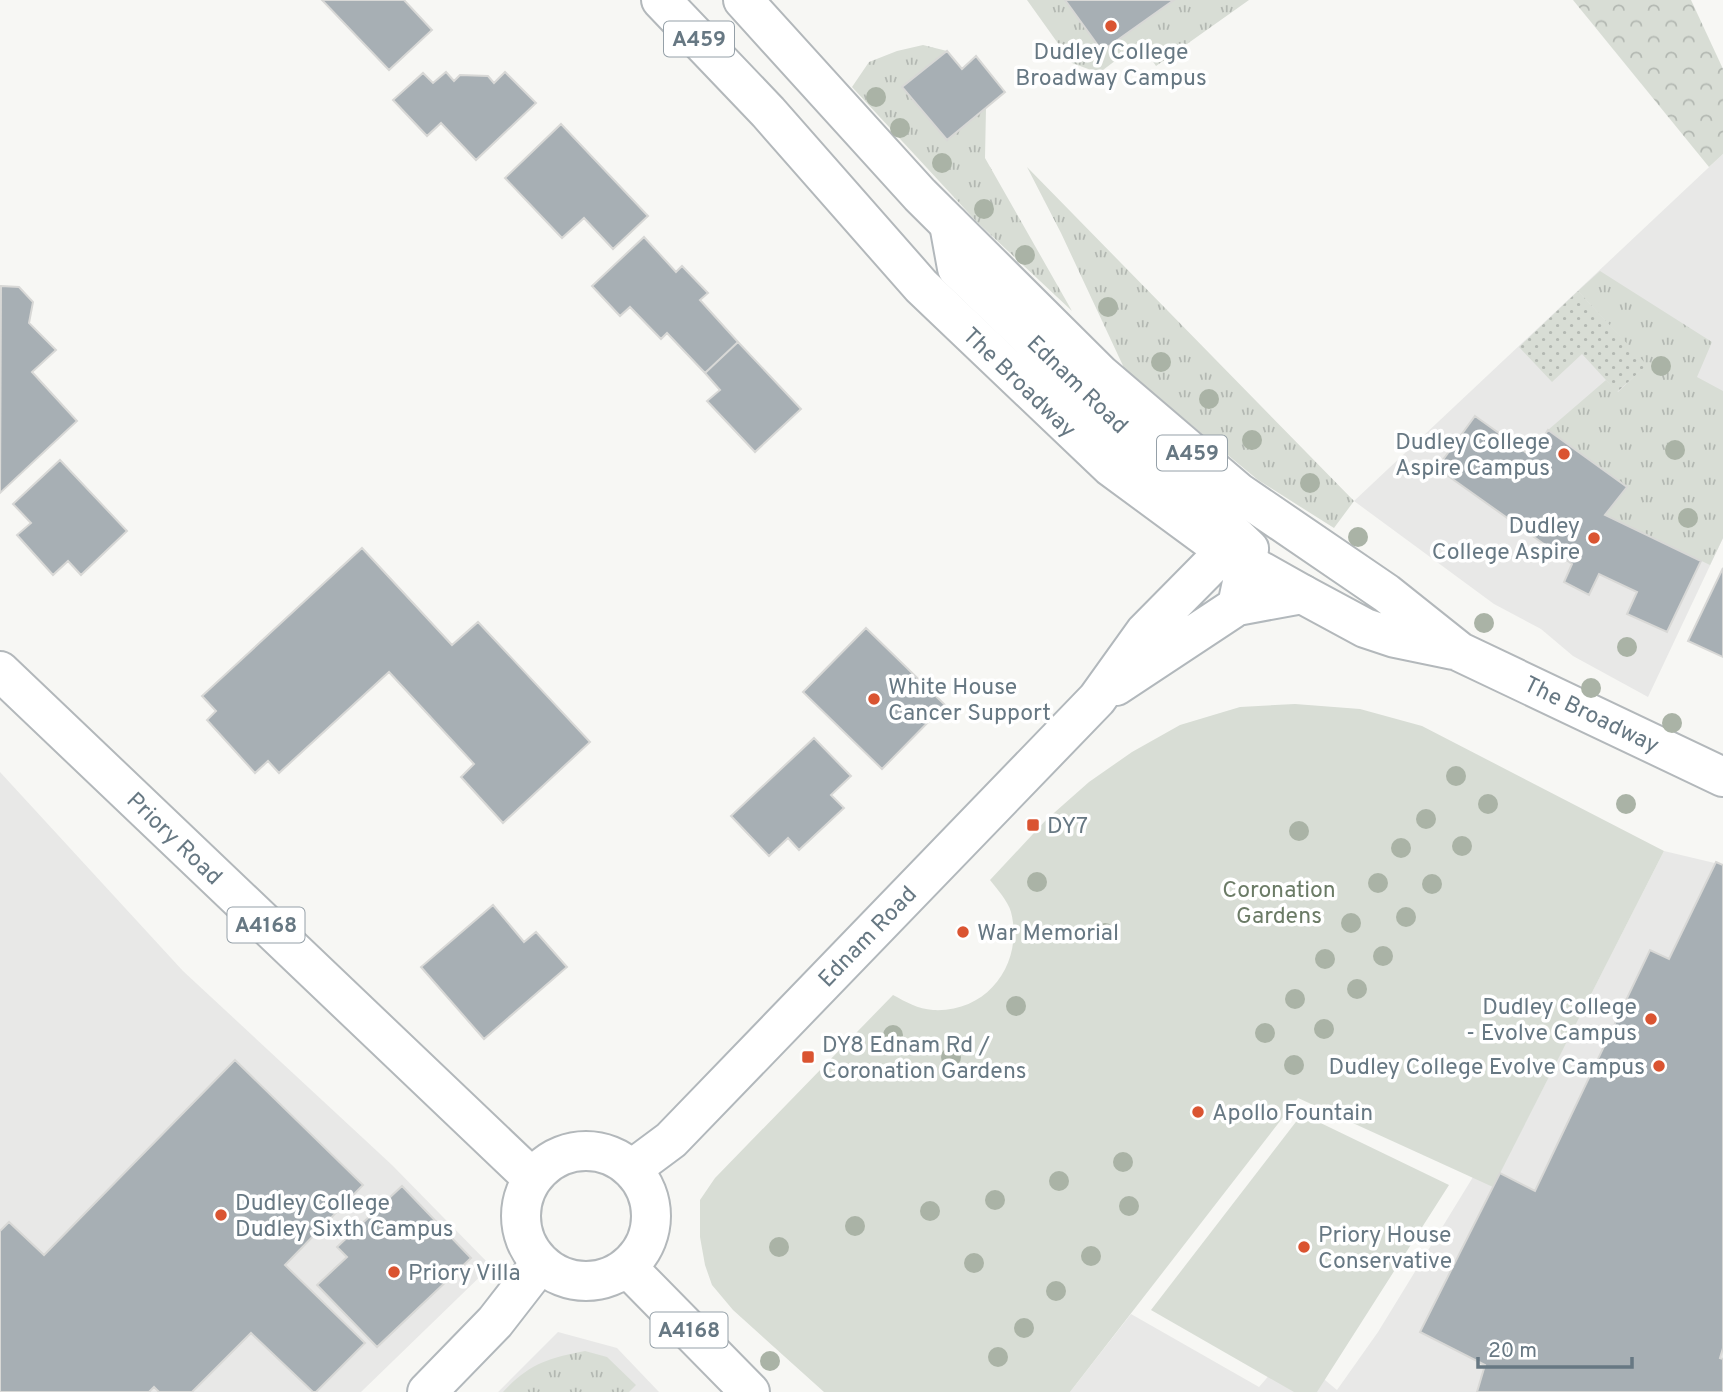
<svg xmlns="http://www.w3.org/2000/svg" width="1723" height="1392" font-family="Overpass,sans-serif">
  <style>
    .built { fill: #e8e8e7 }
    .grass { fill: url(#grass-tufts) }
    .forest { fill: url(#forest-crowns) }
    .park { fill: #d8ddd5 }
    .garden { fill: url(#garden-dots) }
    .building { fill: #a7afb4; stroke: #d8d8d6; stroke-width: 2 }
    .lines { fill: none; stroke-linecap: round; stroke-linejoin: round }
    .secondary-casing { stroke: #b2b8bc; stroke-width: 42 }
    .primary-casing { stroke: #b3b8bb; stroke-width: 42 }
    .secondary { stroke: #fff; stroke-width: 38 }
    .primary { stroke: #fff; stroke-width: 38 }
    .tree { fill: #aab3a6 }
    .poi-dot { fill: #da5431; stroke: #fff; stroke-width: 2.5 }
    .labels { text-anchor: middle; stroke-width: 7; stroke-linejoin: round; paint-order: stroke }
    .shield { fill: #fff; stroke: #95a0a8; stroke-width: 2 }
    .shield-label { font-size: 21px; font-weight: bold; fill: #677883 }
    .poi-label { font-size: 23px; fill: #677883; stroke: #fff; text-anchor: start }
    .street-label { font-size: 23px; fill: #677883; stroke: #fff }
    .park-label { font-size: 23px; fill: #6b7b66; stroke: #fff }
  </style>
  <defs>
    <pattern id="grass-tufts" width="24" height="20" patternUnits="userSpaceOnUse" patternTransform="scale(1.75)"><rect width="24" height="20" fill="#d8ddd5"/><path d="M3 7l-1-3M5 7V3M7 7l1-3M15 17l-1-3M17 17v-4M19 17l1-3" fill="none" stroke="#b3b8b2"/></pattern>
    <pattern id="forest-crowns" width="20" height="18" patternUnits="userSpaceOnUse" patternTransform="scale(1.75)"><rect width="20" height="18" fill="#d8ddd5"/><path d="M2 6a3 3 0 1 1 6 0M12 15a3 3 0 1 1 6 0" fill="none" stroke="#b3b8b2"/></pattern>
    <pattern id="garden-dots" width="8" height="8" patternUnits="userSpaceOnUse" patternTransform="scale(1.75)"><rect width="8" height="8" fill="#d8ddd5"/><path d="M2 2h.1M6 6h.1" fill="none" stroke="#b3b8b2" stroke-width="1.8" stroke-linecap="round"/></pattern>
  </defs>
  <rect width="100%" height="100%" fill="#f7f7f4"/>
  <path class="built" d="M1723 154V538L1648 697 1573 656 1541 629 1494 604 1354 501Z
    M0 772 183 971 392 1165 491 1266 361 1392H0Z
    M1664 851 1723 865V1392H1070L1131 1314 1259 1387 1290 1351 1337 1390 1378 1332 1473 1177 1493 1186Z
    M558 1332 617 1348 659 1392H498Z"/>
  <path class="grass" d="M1027 0H1065L1102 51 1174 0H1249L1156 66 1140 42 1099 73 1072 63Z
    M923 45 947 51 903 88 947 140 986 108 985 158 1072 311 976 221 852 87 869 62 897 51Z
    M1027 167 1354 501 1334 528 1258 480 1125 370 1061 233Z
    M1600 271 1712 342 1697 377 1723 391V538L1710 565 1605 515 1627 487 1548 430 1606 380 1618 392 1646 365 1578 291Z
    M585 1351 607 1357 636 1385 629 1392H503C529 1364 548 1358 585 1351Z"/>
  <path class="forest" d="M1573 0H1691L1723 69V154L1709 167Z"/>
  <path class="park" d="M1295 704 1360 709 1422 726 1664 851 1493 1187 1298 1098 1070 1392H824L733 1310 712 1285 705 1265 700 1237V1200L715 1178 893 995C906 1002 918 1009 933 1010 988 1013 1024 963 1011 912 1008 901 997 889 990 880L1046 820 1089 782 1132 752 1180 725 1240 707Z
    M1302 1114 1449 1185 1317 1392H1294L1151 1310Z"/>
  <path class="garden" d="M1578 291 1647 365 1617 392 1582 354 1552 382 1519 347Z"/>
  <path class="building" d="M322 0H404L432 30 389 70Z
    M1065 0H1174L1102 51Z
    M947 51 962 69 976 56 1005 92 947 140 902 87Z
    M446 72 454 81 460 75 488 76 494 83 505 72 536 103 476 160 441 123 427 136 393 100 423 73 433 83Z
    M561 124 648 216 613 249 584 218 562 238 505 178Z
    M644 237 676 272 682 266 708 293 700 300 738 342 705 373 667 333 661 339 630 307 620 316 592 286Z
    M1 286 19 287 33 302 29 323 56 350 32 372 77 421 0 493Z
    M738 342 801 409 755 452 707 401 720 390 705 373Z
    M1475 416 1531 456 1548 430 1627 487 1605 515 1701 561 1667 632 1627 614 1637 592 1599 574 1589 595 1564 582 1572 564 1437 468Z
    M60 460 127 531 81 575 68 561 53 575 17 535 31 523 13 504Z
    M362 548 452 645 478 622 590 742 503 823 461 777 474 764 389 672 279 773 268 761 255 773 207 720 216 711 202 696Z
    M1723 568V657L1688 641Z
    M866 628 945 705 882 769 803 692Z
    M814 738 851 776 831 795 844 808 799 850 788 838 769 856 731 816Z
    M1716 862 1723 865V1348L1720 1358 1723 1359V1392H1477L1485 1365 1420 1332 1500 1173 1535 1191 1650 950 1669 959Z
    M493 905 524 942 536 932 567 967 484 1039 421 967Z
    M235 1060 363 1185 285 1265 365 1343 316 1392H313L251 1333 192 1392H159L154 1387 149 1392H0V1231L9 1222 44 1255Z
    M402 1186 471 1258 377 1347 317 1285 347 1257 337 1247Z"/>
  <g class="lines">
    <g class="secondary-casing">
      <path id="secondary" d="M949 224 957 268 1249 549 1237 606
        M1116 686 1237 606 1302 594
        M632 1169 671 1140 1097 699 1145 632 1225 551
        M427 1392 495 1322 540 1264"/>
    </g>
    <g class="primary-casing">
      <path id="primary" d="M661 0 768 112 921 286 1111 467 1225 551 1302 594 1365 628 1395 638 1453 650
        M743 0 920 195 1100 374 1238 492 1386 593 1460 652 1723 777
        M0 671 532 1178
        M521 1216a65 65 0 1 1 130 0a65 65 0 1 1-130 0Z
        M628 1268 750 1392"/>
    </g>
    <use href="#secondary" class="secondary"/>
    <use href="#primary" class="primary"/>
  </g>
  <g class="tree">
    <circle cx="876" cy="97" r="10"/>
    <circle cx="900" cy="128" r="10"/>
    <circle cx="942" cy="163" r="10"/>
    <circle cx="984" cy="209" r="10"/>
    <circle cx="1025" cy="255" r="10"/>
    <circle cx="1108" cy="307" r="10"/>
    <circle cx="1161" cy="362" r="10"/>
    <circle cx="1661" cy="366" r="10"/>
    <circle cx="1209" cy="399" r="10"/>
    <circle cx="1252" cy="440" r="10"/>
    <circle cx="1675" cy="450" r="10"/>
    <circle cx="1310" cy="483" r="10"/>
    <circle cx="1688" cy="518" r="10"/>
    <circle cx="1358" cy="537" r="10"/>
    <circle cx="1484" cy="623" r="10"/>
    <circle cx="1627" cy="647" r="10"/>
    <circle cx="1591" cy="688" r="10"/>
    <circle cx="1672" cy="723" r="10"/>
    <circle cx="1456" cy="776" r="10"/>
    <circle cx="1488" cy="804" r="10"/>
    <circle cx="1626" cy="804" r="10"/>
    <circle cx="1426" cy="819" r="10"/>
    <circle cx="1299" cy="831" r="10"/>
    <circle cx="1462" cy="846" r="10"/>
    <circle cx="1401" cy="848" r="10"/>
    <circle cx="1037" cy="882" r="10"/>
    <circle cx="1378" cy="883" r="10"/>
    <circle cx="1432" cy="884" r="10"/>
    <circle cx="1406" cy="917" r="10"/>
    <circle cx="1351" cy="923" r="10"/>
    <circle cx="1105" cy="933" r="10"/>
    <circle cx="1383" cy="956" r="10"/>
    <circle cx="1325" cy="959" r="10"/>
    <circle cx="1357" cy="989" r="10"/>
    <circle cx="1295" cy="999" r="10"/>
    <circle cx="1016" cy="1006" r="10"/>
    <circle cx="1324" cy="1029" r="10"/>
    <circle cx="1265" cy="1033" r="10"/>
    <circle cx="893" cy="1035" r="10"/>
    <circle cx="951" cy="1057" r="10"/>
    <circle cx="1294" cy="1065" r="10"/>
    <circle cx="1123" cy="1162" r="10"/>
    <circle cx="1059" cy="1181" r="10"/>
    <circle cx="995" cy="1200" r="10"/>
    <circle cx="1129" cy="1206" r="10"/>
    <circle cx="930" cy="1211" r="10"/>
    <circle cx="855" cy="1226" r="10"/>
    <circle cx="779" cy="1247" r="10"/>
    <circle cx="1091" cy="1256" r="10"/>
    <circle cx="974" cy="1263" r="10"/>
    <circle cx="1056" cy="1291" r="10"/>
    <circle cx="1024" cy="1328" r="10"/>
    <circle cx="998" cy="1357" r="10"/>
    <circle cx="770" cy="1361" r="10"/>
  </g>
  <g class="poi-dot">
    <circle cx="1111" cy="26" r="7"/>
    <circle cx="1564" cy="454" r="7"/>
    <circle cx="1594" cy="538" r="7"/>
    <circle cx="874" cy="699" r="7"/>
    <rect x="1026" y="818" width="14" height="14" rx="3.5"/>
    <circle cx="963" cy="932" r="7"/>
    <circle cx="1651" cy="1019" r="7"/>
    <rect x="801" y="1050" width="14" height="14" rx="3.5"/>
    <circle cx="1659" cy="1066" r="7"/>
    <circle cx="1198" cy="1112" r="7"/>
    <circle cx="221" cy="1215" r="7"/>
    <circle cx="1304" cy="1247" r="7"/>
    <circle cx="394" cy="1272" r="7"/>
  </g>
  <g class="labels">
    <g class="shield">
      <rect x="664" y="21.5" width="70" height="35" rx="5"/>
      <rect x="1157" y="435.5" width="70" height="35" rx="5"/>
      <rect x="227.5" y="907.5" width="77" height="35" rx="5"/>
      <rect x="650.5" y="1312.5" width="77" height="35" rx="5"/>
    </g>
    <g class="shield-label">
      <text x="699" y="46">A459</text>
      <text x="1192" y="460">A459</text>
      <text x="266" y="932">A4168</text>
      <text x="689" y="1337">A4168</text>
    </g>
    <g class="poi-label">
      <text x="1111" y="59" text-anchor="middle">Dudley College<tspan x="1111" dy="26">Broadway Campus</tspan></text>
      <text x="1550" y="449" text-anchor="end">Dudley College<tspan x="1550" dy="26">Aspire Campus</tspan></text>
      <text x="1580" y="533" text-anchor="end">Dudley<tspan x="1580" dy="26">College Aspire</tspan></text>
      <text x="888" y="694">White House<tspan x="888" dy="26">Cancer Support</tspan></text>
      <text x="1047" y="833">DY7</text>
      <text x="977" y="940">War Memorial</text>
      <text x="1637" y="1014" text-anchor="end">Dudley College<tspan x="1637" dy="26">- Evolve Campus</tspan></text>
      <text x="822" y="1052">DY8 Ednam Rd /<tspan x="822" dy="26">Coronation Gardens</tspan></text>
      <text x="1645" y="1074" text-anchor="end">Dudley College Evolve Campus</text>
      <text x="1212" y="1120">Apollo Fountain</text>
      <text x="235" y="1210">Dudley College<tspan x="235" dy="26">Dudley Sixth Campus</tspan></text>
      <text x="1318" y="1242">Priory House<tspan x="1318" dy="26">Conservative</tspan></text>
      <text x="408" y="1280">Priory Villa</text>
    </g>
    <g class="street-label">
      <text transform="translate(1020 382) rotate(44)" y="8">The Broadway</text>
      <text transform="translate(1078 384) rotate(44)" y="8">Ednam Road</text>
      <text transform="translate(1592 714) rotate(26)" y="8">The Broadway</text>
      <text transform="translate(175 838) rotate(44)" y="8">Priory Road</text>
      <text transform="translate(867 936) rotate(-46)" y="8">Ednam Road</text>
    </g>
    <g class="park-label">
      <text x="1279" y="897">Coronation<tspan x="1279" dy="26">Gardens</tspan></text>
    </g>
  </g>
  <path d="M1478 1357v10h154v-10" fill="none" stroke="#677883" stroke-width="3.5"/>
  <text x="1488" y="1357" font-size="21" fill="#677883" stroke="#ffffff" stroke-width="5" paint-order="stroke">20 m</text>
</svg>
